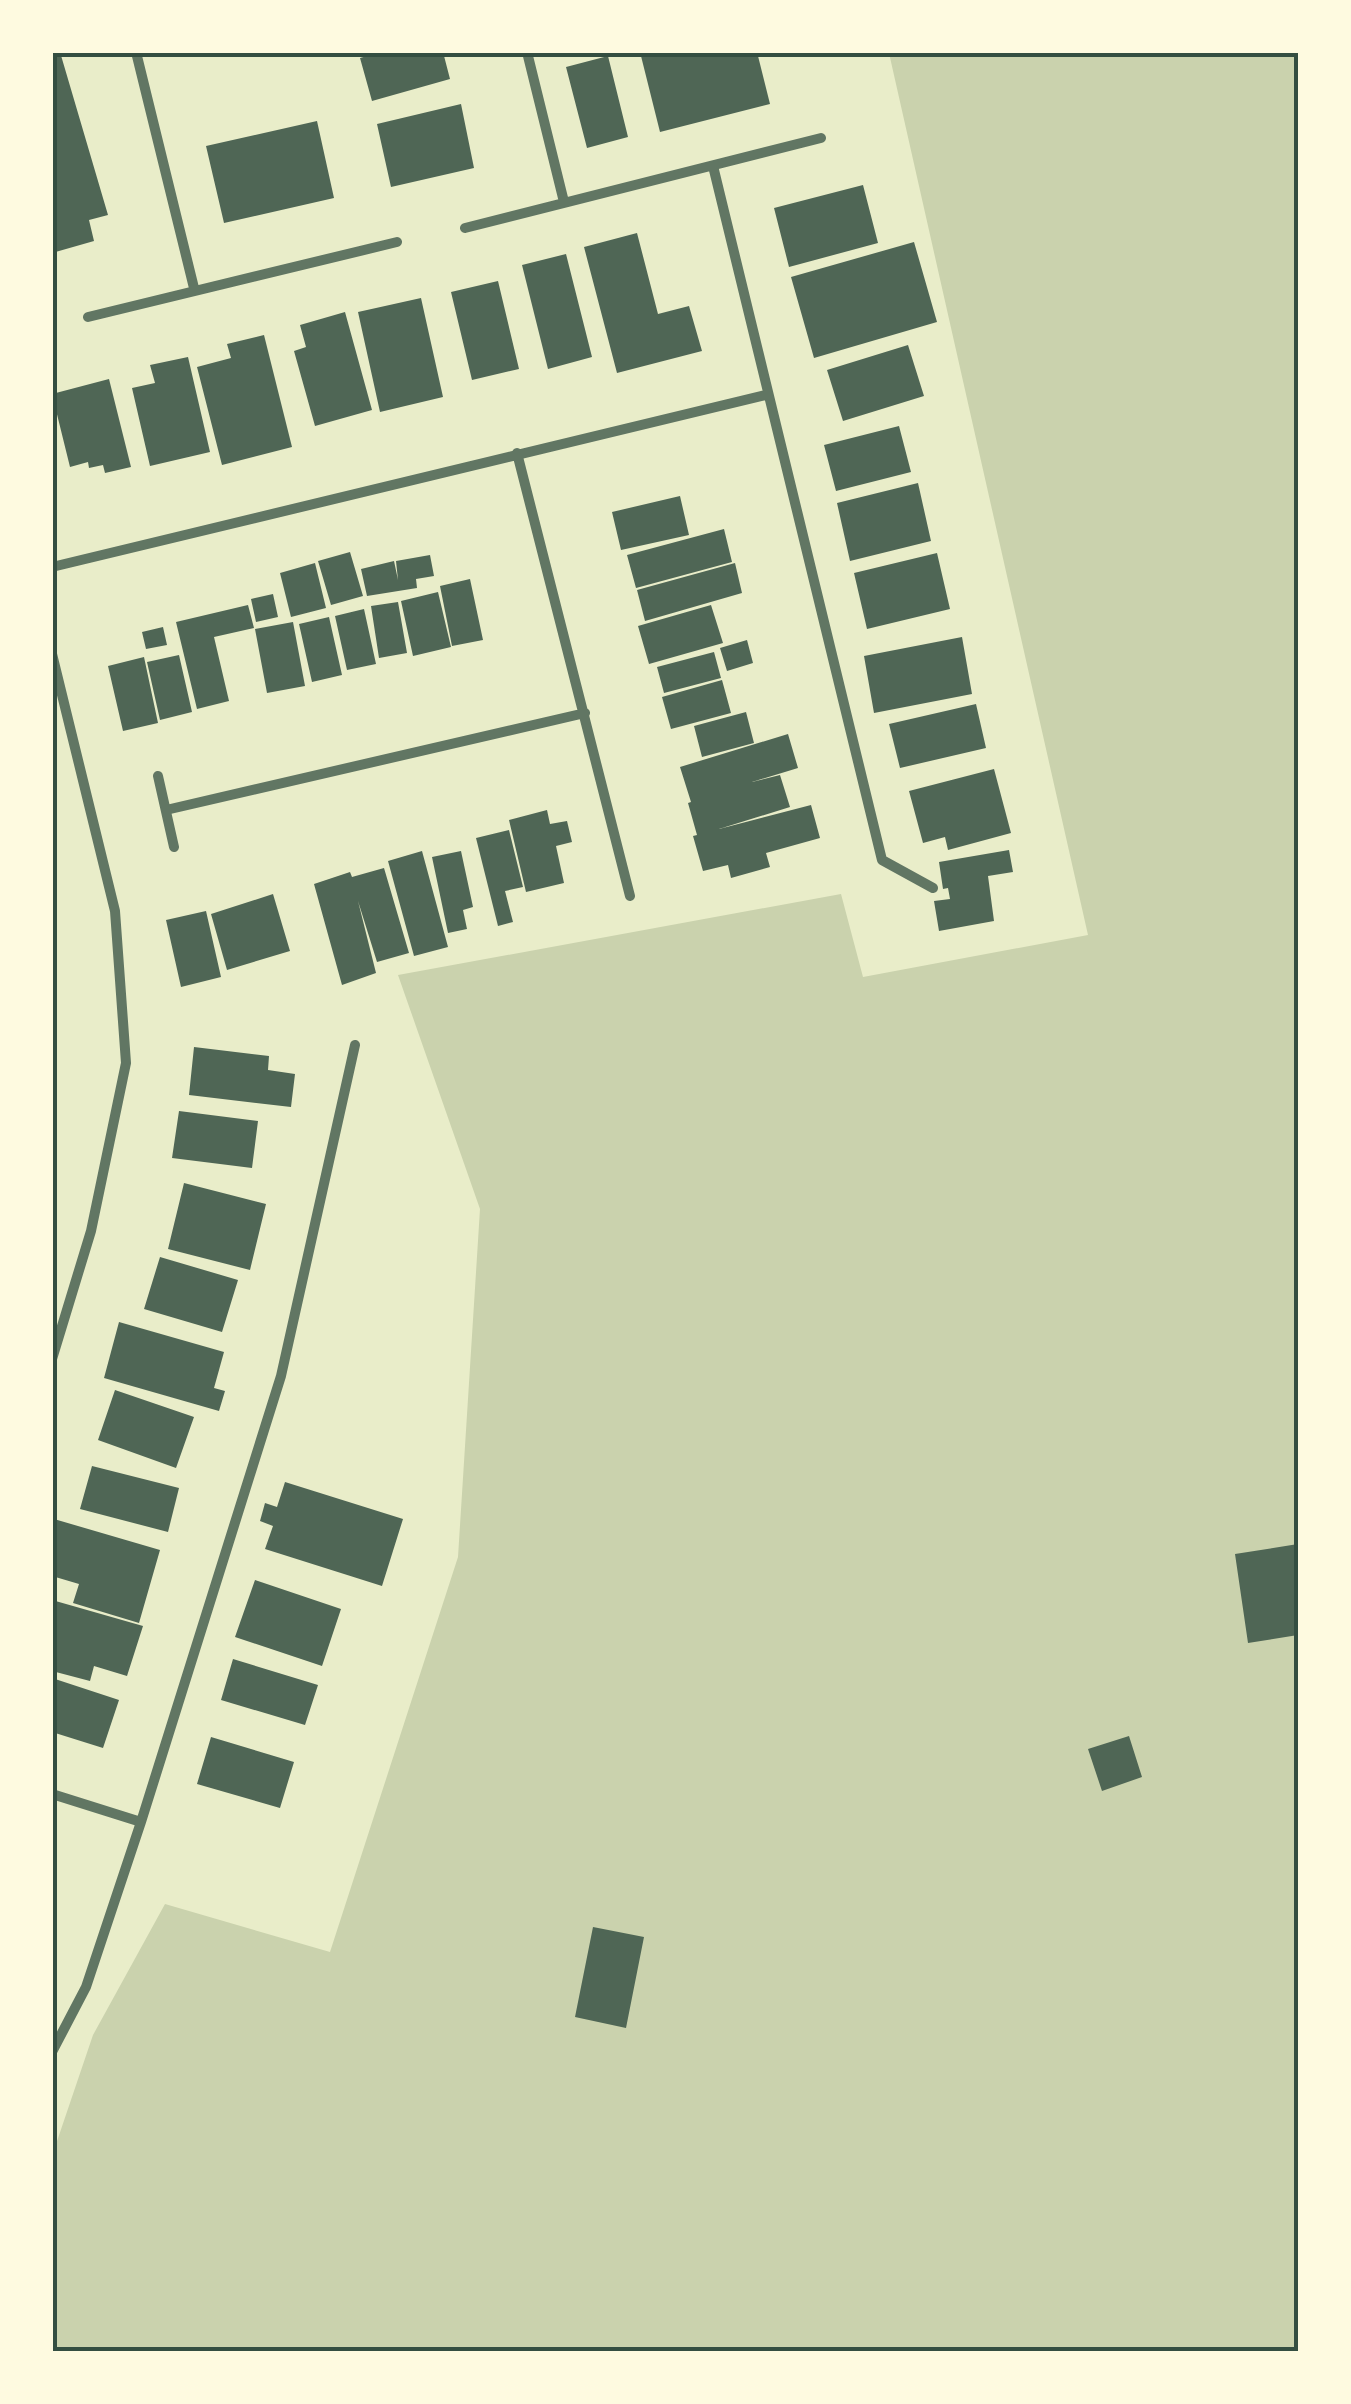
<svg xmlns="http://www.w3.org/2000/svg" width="1351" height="2404" font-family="'Work Sans',sans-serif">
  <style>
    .green { fill: #cad2ad }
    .building { fill: #4f6655 }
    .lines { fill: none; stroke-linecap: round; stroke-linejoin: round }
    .minor { stroke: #617663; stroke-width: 10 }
    .neatline { fill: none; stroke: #344e41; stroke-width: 4 }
  </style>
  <rect width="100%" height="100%" fill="#e9edc9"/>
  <path class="green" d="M889 53H1298V2351L53 2352V2153L93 2035 165 1904 330 1952 458 1557 480 1209 398 975 841 894 863 977 1088 935Z"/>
  <path class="building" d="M52 52H60L108 215 89 220 94 241 52 253Z
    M381 52H443L450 79 372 101 360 58Z
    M640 52H757L770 104 660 132Z
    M608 56 628 137 587 148 566 67Z
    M461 104 474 168 391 187 377 124Z
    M317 121 334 198 224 223 206 146Z
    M863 185 878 243 789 267 774 208Z
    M637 233 658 314 689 306 702 351 617 373 584 247Z
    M914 242 937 322 814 358 791 277Z
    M566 254 592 357 548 369 522 265Z
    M498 281 519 369 472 380 451 292Z
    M421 298 443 397 380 412 358 312Z
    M345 312 372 410 315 426 294 351 306 347 300 325Z
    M264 335 292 447 222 465 197 367 231 358 227 344Z
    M908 345 924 396 843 421 827 370Z
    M188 357 210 452 150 466 132 388 155 383 150 365Z
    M109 379 131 467 105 473 103 465 89 468 88 462 70 467 52 394Z
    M899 426 911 472 836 491 824 445Z
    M918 483 931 541 850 561 837 503Z
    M680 496 689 535 621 550 612 512Z
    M724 529 732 562 636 588 627 555Z
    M350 552 363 596 331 605 318 561Z
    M937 553 950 609 867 629 854 573Z
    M430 555 434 576 416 579 417 588 367 596 361 569 394 561 398 580 396 561Z
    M315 563 326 608 291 617 280 573Z
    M735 563 742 593 645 621 637 590Z
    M470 579 483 640 452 646 440 586Z
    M438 592 451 647 413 656 401 601Z
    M273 594 278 617 256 622 251 599Z
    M398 602 407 653 379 658 371 606Z
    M248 605 254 628 214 637 229 701 197 709 176 622Z
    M711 605 723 643 649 664 638 626Z
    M364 609 376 664 347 670 335 616Z
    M329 617 342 675 312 682 299 624Z
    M293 622 305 686 267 693 255 629Z
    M163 627 167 645 146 649 142 632Z
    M962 637 972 694 874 713 864 656Z
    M747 640 753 663 727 671 720 648Z
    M714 652 721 678 664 693 657 667Z
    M179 655 192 712 160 720 147 662Z
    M144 657 158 723 123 731 108 666Z
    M722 680 731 713 671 729 662 697Z
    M976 704 986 748 900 768 889 724Z
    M746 712 754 743 702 757 694 726Z
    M788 734 798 768 752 782 780 775 790 807 719 829 811 805 820 838 766 853 770 867 731 878 728 865 703 871 693 836 697 835 688 803 691 802 680 767Z
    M994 769 1011 833 948 850 945 837 923 843 909 791Z
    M547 810 550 824 567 821 572 842 556 846 564 883 526 892 509 820Z
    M509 830 523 887 505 891 513 922 498 926 476 838Z
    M1009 850 1013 872 988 876 994 921 939 931 934 901 950 899 948 888 943 889 939 862Z
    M422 851 448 947 414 956 388 861Z
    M461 851 473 907 463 910 467 929 448 933 432 857Z
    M384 868 409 953 377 962 358 901 376 973 342 985 314 884 350 872 352 877Z
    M273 894 290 951 227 970 211 914Z
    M206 911 221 977 181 987 166 920Z
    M194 1047 269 1056 268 1070 295 1074 291 1107 189 1095Z
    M179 1111 258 1121 252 1168 172 1158Z
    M184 1183 266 1204 250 1270 168 1249Z
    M160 1257 238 1280 222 1332 144 1309Z
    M119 1322 224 1352 214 1388 225 1391 219 1411 104 1378Z
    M115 1390 194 1417 176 1468 98 1440Z
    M92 1466 179 1488 168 1532 80 1509Z
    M285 1482 403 1519 382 1586 265 1549 273 1526 260 1521 265 1503 277 1507Z
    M54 1519 160 1550 139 1623 73 1603 79 1584 52 1576Z
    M1298 1544V1635L1248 1643 1235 1554Z
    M255 1580 341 1609 322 1666 235 1637Z
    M52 1600 143 1626 127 1676 94 1666 90 1681 52 1671Z
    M233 1659 318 1685 305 1725 221 1700Z
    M52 1678 119 1700 103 1748 52 1732Z
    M1129 1736 1142 1777 1102 1791 1088 1749Z
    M211 1737 294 1762 280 1808 197 1784Z
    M593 1927 644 1937 626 2028 575 2017Z"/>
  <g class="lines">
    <path class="minor" d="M136 52 194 288
      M527 52 564 202
      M713 166 882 860 933 888
      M465 228 821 138
      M88 317 397 242
      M517 453 630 896
      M52 567 766 395
      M52 654 115 911 126 1063 91 1231 52 1359
      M158 776 174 847
      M166 810 585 713
      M52 1794 141 1822
      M52 2052 86 1987 141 1822 281 1376 355 1045"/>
  </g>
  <rect width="1351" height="2404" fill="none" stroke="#fefae0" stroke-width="110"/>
  <rect x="55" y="55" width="1241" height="2294" class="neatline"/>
</svg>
